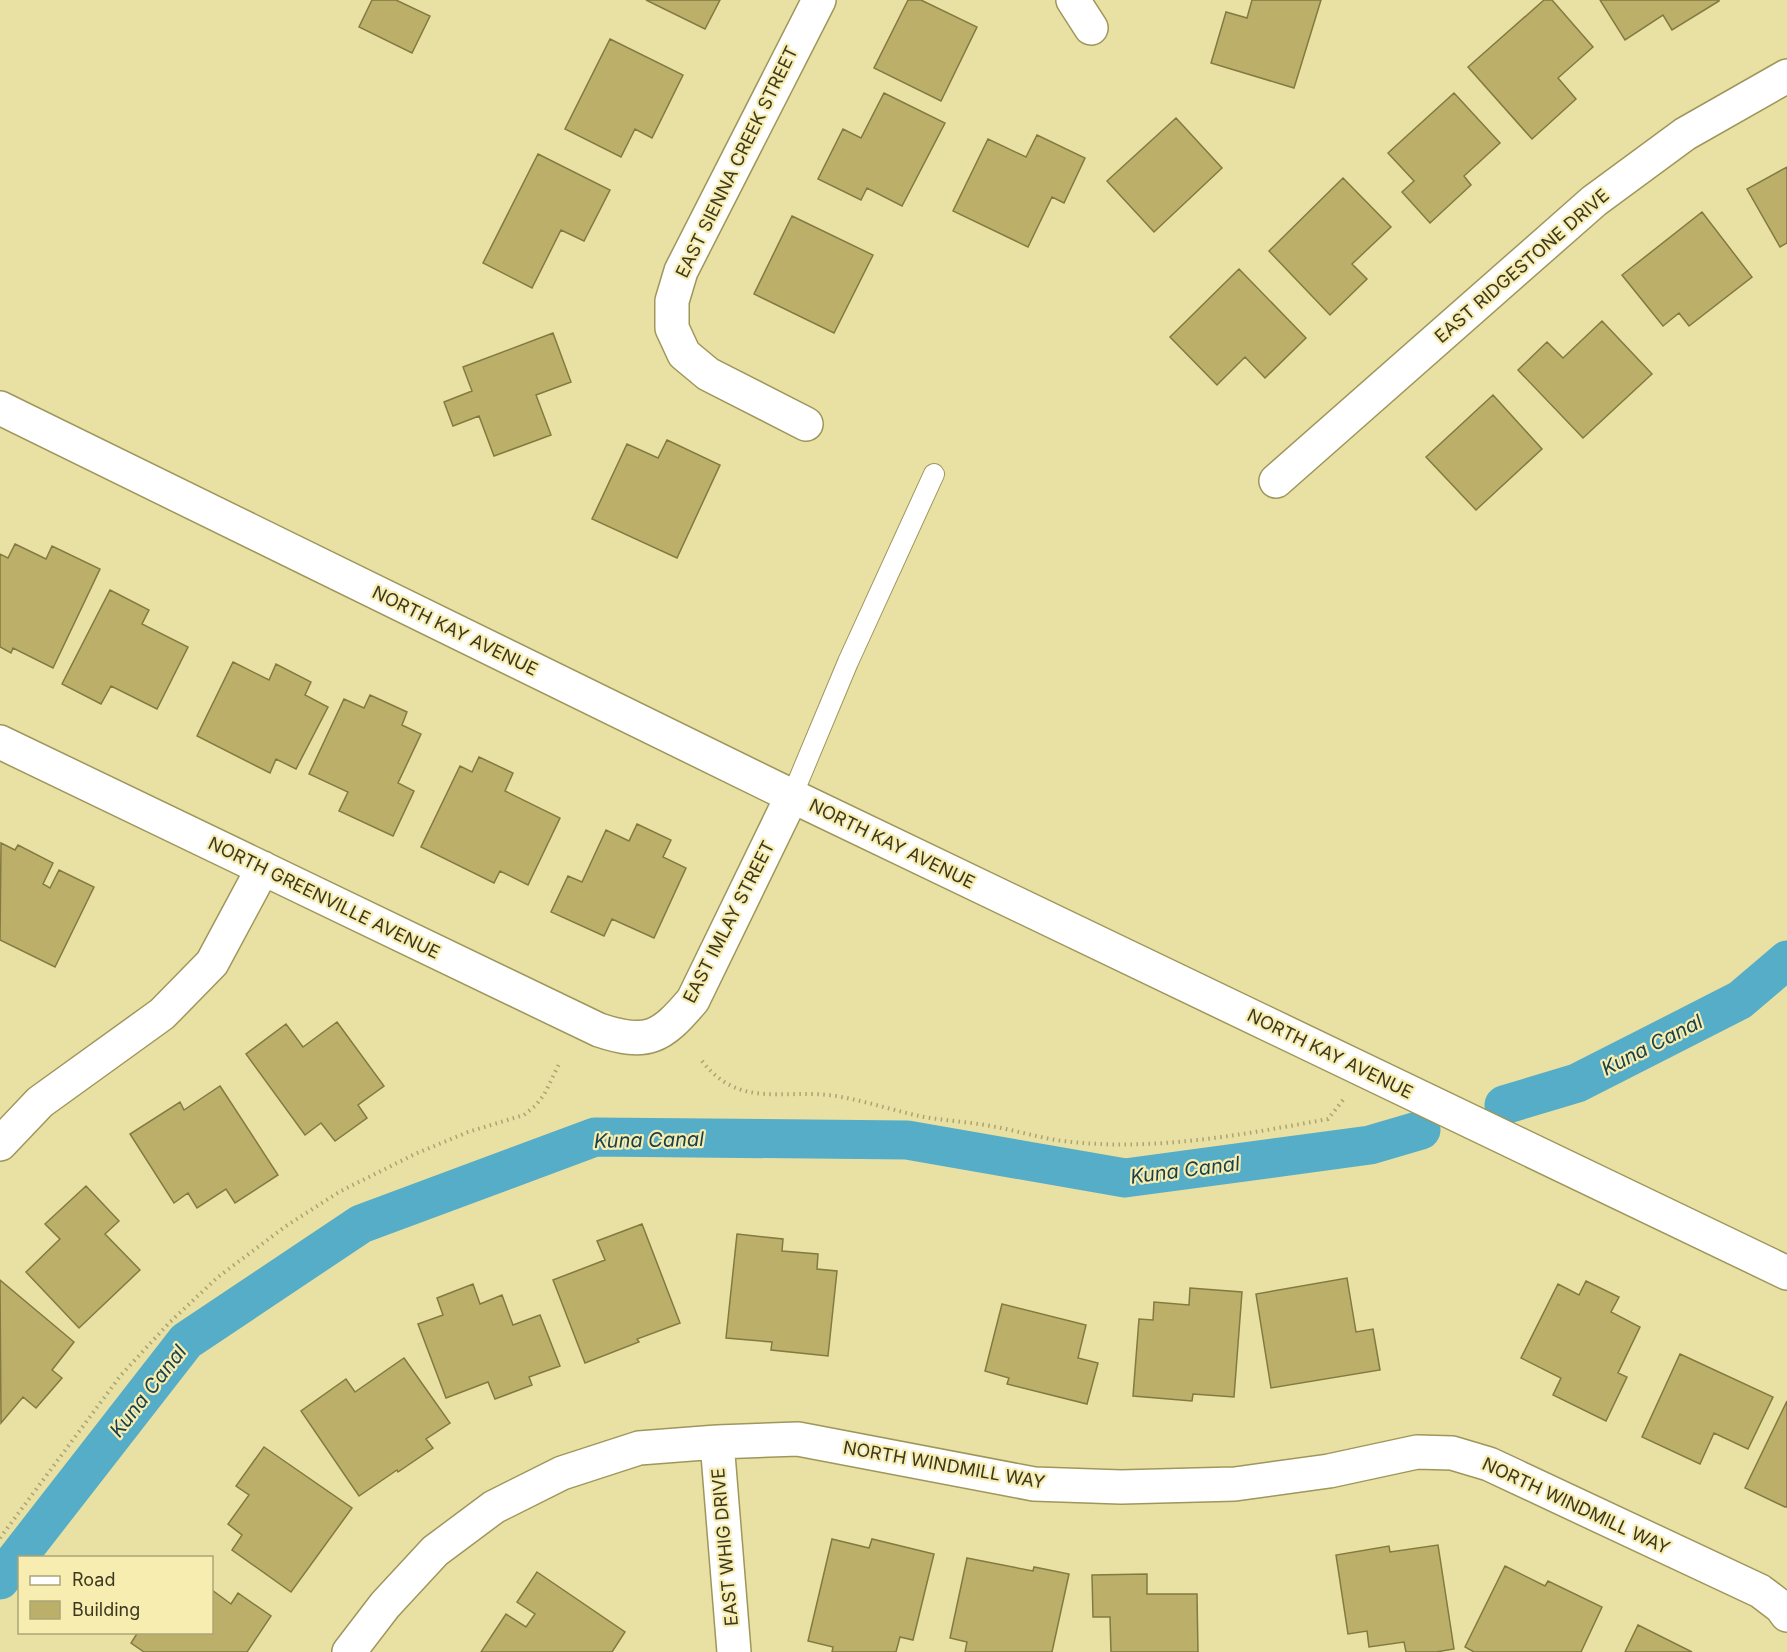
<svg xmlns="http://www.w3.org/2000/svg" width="1787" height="1652" font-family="Inter,sans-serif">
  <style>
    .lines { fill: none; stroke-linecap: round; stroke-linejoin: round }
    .canal { stroke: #56adc7; stroke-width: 39 }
    .building { fill: #bbaf6a; stroke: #837a40; stroke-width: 1.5 }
    .lane-casing { stroke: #9f965c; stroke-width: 22 }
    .street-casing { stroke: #9f965c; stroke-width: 36 }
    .path { stroke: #aaa374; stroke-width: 4; stroke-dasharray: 1.5 4.5; stroke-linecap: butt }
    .lane { stroke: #fff; stroke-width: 20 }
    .street { stroke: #fff; stroke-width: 33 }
    .labels { text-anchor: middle; stroke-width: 4.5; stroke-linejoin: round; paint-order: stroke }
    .street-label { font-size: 18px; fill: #3c3820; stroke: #f7edb0 }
    .water-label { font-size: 20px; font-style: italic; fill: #19404c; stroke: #f7edb0 }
  </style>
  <rect width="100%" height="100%" fill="#e9e0a3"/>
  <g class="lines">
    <path class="canal" d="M1504 1105 1577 1083 1740 1000 1787 960
      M0 1580 186 1341 361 1224 595 1137 907 1140 1125 1178 1370 1145 1421 1130"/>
  </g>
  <path class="building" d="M372 0H396L430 16 412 53 359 27Z
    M646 0H720L705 29Z
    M908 0H921L977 27 941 101 874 68Z
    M1252 0H1321L1294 88 1211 63 1226 12 1247 18Z
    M1544 0H1552L1593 47 1558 78 1576 99 1532 139 1468 67Z
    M1600 0H1719V1L1672 30 1663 15 1625 40Z
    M610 39 683 75 652 138 635 129 621 157 565 129Z
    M884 93 945 123 902 206 867 188 861 200 818 179 843 129 861 138Z
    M1454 93 1500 143 1464 176 1471 185 1430 223 1402 192 1414 181 1388 153Z
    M1176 118 1222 168 1154 232 1107 181Z
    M1037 135 1085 158 1064 203 1052 197 1028 247 953 211 988 139 1026 157Z
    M538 154 610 190 584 241 561 230 532 288 483 263Z
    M1787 167V243L1780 247 1747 189Z
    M1343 178 1391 227 1352 264 1367 279 1330 315 1269 251Z
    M1702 212 1752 277 1689 326 1679 313 1663 326 1622 275Z
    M792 216 873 255 834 333 754 294Z
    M1239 269 1306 338 1265 378 1245 357 1217 385 1170 337Z
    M1602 321 1652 374 1583 438 1518 370 1547 342 1563 358Z
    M553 333 571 382 536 395 551 435 494 456 479 416 453 426 444 402 472 391 463 367Z
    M1493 395 1542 449 1476 510 1426 457Z
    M667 440 720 465 677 558 592 519 627 444 658 458Z
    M15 544 46 559 52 546 100 569 53 668 13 648 11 653 0 647V554L8 558Z
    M110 590 149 610 142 624 188 647 157 709 111 686 101 704 62 684Z
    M233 662 269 680 276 664 311 682 305 695 328 707 296 769 276 759 270 773 197 736Z
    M370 695 407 712 402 725 421 734 398 783 414 791 393 836 339 811 348 792 309 774 344 699 364 708Z
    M479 757 513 773 505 791 560 818 528 885 500 871 494 883 421 847 460 766 472 772Z
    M637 824 671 840 663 857 686 868 654 938 612 919 604 936 551 912 568 876 582 882 606 830 629 841Z
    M1 843 15 850 18 845 53 863 43 884 50 888 59 870 94 887 55 967 0 940Z
    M337 1022 384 1086 358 1105 367 1118 335 1141 321 1123 305 1135 246 1054 286 1024 303 1047Z
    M220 1086 278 1175 235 1203 226 1189 197 1208 188 1193 174 1203 130 1134 180 1102 184 1110Z
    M86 1186 119 1221 105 1234 140 1270 79 1328 26 1272 60 1239 45 1224Z
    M642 1224 680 1323 637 1339 639 1342 585 1363 553 1280 605 1260 597 1241Z
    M737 1234 783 1239 782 1251 818 1254 817 1269 837 1271 828 1356 771 1350 772 1342 726 1338Z
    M1347 1278 1356 1332 1373 1329 1380 1370 1271 1388 1256 1294Z
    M0 1280 74 1342 52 1370 62 1378 36 1408 23 1397 1 1423Z
    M1586 1281 1619 1297 1611 1312 1640 1327 1618 1373 1627 1377 1606 1421 1553 1395 1561 1378 1521 1358 1558 1284 1579 1295Z
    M473 1284 480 1304 502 1295 513 1325 540 1315 560 1366 529 1377 532 1385 495 1399 488 1382 446 1398 418 1324 443 1315 437 1298Z
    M1190 1288 1242 1292 1234 1397 1193 1394 1192 1401 1133 1396 1139 1319 1153 1320 1154 1302 1189 1305Z
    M1002 1304 1086 1325 1078 1358 1098 1363 1087 1404 1007 1384 1009 1378 985 1371Z
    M1680 1354 1773 1397 1748 1449 1714 1433 1700 1464 1642 1437Z
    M404 1358 450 1423 426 1439 433 1448 398 1472 397 1470 359 1496 301 1411 346 1379 355 1392Z
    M1787 1401V1507H1785L1745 1488Z
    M264 1447 352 1508 291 1592 232 1550 242 1535 228 1524 249 1495 236 1486Z
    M832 1539 869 1548 872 1539 934 1554 913 1640 900 1637 896 1652H832L833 1647 808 1641Z
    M1438 1545 1454 1649 1436 1652H1406L1404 1642 1369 1647 1367 1631 1348 1634 1336 1555 1389 1546 1390 1552Z
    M967 1558 1033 1571 1034 1567 1069 1574 1052 1652H965L967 1642 950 1638Z
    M1505 1566 1545 1586 1548 1581 1602 1607 1581 1652H1474L1465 1647Z
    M537 1572 625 1632 612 1652H481L506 1614 526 1627 535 1614 517 1602Z
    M1147 1574V1594H1197L1198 1652H1111L1110 1617H1093L1092 1575Z
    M212 1590 231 1604 238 1593 271 1616 247 1652H144L131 1643 138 1632H212Z
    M1638 1625 1692 1652H1625Z"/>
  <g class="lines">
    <g class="lane-casing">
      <path id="lane" d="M792 796 848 662 934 474"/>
    </g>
    <g class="street-casing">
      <path id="street" d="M1073 0 1091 28
        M0 408 792 796 1787 1273
        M806 424 708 374 684 354 672 328V301L681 271 819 0
        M1276 481 1594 201 1685 134 1787 76
        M0 742 599 1030C647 1046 661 1038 693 1000L792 796
        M0 1144 40 1102 162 1014 212 963 263 868
        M717 1442 734 1652
        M349 1652 385 1605 435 1551 494 1507 562 1473 639 1448 717 1442 798 1439 1034 1484 1121 1487 1235 1484 1329 1471 1417 1452 1452 1453 1489 1464 1760 1591 1781 1607 1787 1615"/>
    </g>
    <path class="path" d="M702 1061C740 1110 784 1088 836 1096 866 1101 895 1111 924 1117 948 1121 972 1122 996 1127 1018 1131 1040 1138 1063 1141 1152 1152 1241 1135 1328 1119L1343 1100
      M0 1538 121 1375 170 1322 218 1277 286 1226 339 1192 415 1154 468 1132 524 1115 535 1106 544 1095 560 1062"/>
    <use href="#lane" class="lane"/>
    <use href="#street" class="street"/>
  </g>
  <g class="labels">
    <g class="street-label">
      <text transform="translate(737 162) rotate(-64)" y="6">EAST SIENNA CREEK STREET</text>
      <text transform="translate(1522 266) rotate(-41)" y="6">EAST RIDGESTONE DRIVE</text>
      <text transform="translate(455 631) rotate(26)" y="6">NORTH KAY AVENUE</text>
      <text transform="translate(892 844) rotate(26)" y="6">NORTH KAY AVENUE</text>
      <text transform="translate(324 898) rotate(26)" y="6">NORTH GREENVILLE AVENUE</text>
      <text transform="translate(729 922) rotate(-63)" y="6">EAST IMLAY STREET</text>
      <text transform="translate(1330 1054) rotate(26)" y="6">NORTH KAY AVENUE</text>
      <text transform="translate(944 1465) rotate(10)" y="6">NORTH WINDMILL WAY</text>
      <text transform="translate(1576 1506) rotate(25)" y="6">NORTH WINDMILL WAY</text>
      <text transform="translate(725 1547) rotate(-95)" y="6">EAST WHIG DRIVE</text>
    </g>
    <g class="water-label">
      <text transform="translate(1652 1045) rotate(-27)" y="7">Kuna Canal</text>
      <text transform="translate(649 1140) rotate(-1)" y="7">Kuna Canal</text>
      <text transform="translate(1185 1170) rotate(-7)" y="7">Kuna Canal</text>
      <text transform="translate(148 1391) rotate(-52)" y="7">Kuna Canal</text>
    </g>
  </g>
  <rect x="18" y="1556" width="195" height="78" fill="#f7edb0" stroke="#aca576" stroke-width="1.5"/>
  <rect x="30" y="1576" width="30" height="9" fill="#ffffff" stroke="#aca576" stroke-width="1.5"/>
  <text x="72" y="1586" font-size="18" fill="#3c3820">Road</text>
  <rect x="30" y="1601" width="30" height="18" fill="#bbaf6a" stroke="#aca576" stroke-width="1.5"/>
  <text x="72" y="1616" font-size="18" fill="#3c3820">Building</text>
</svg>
